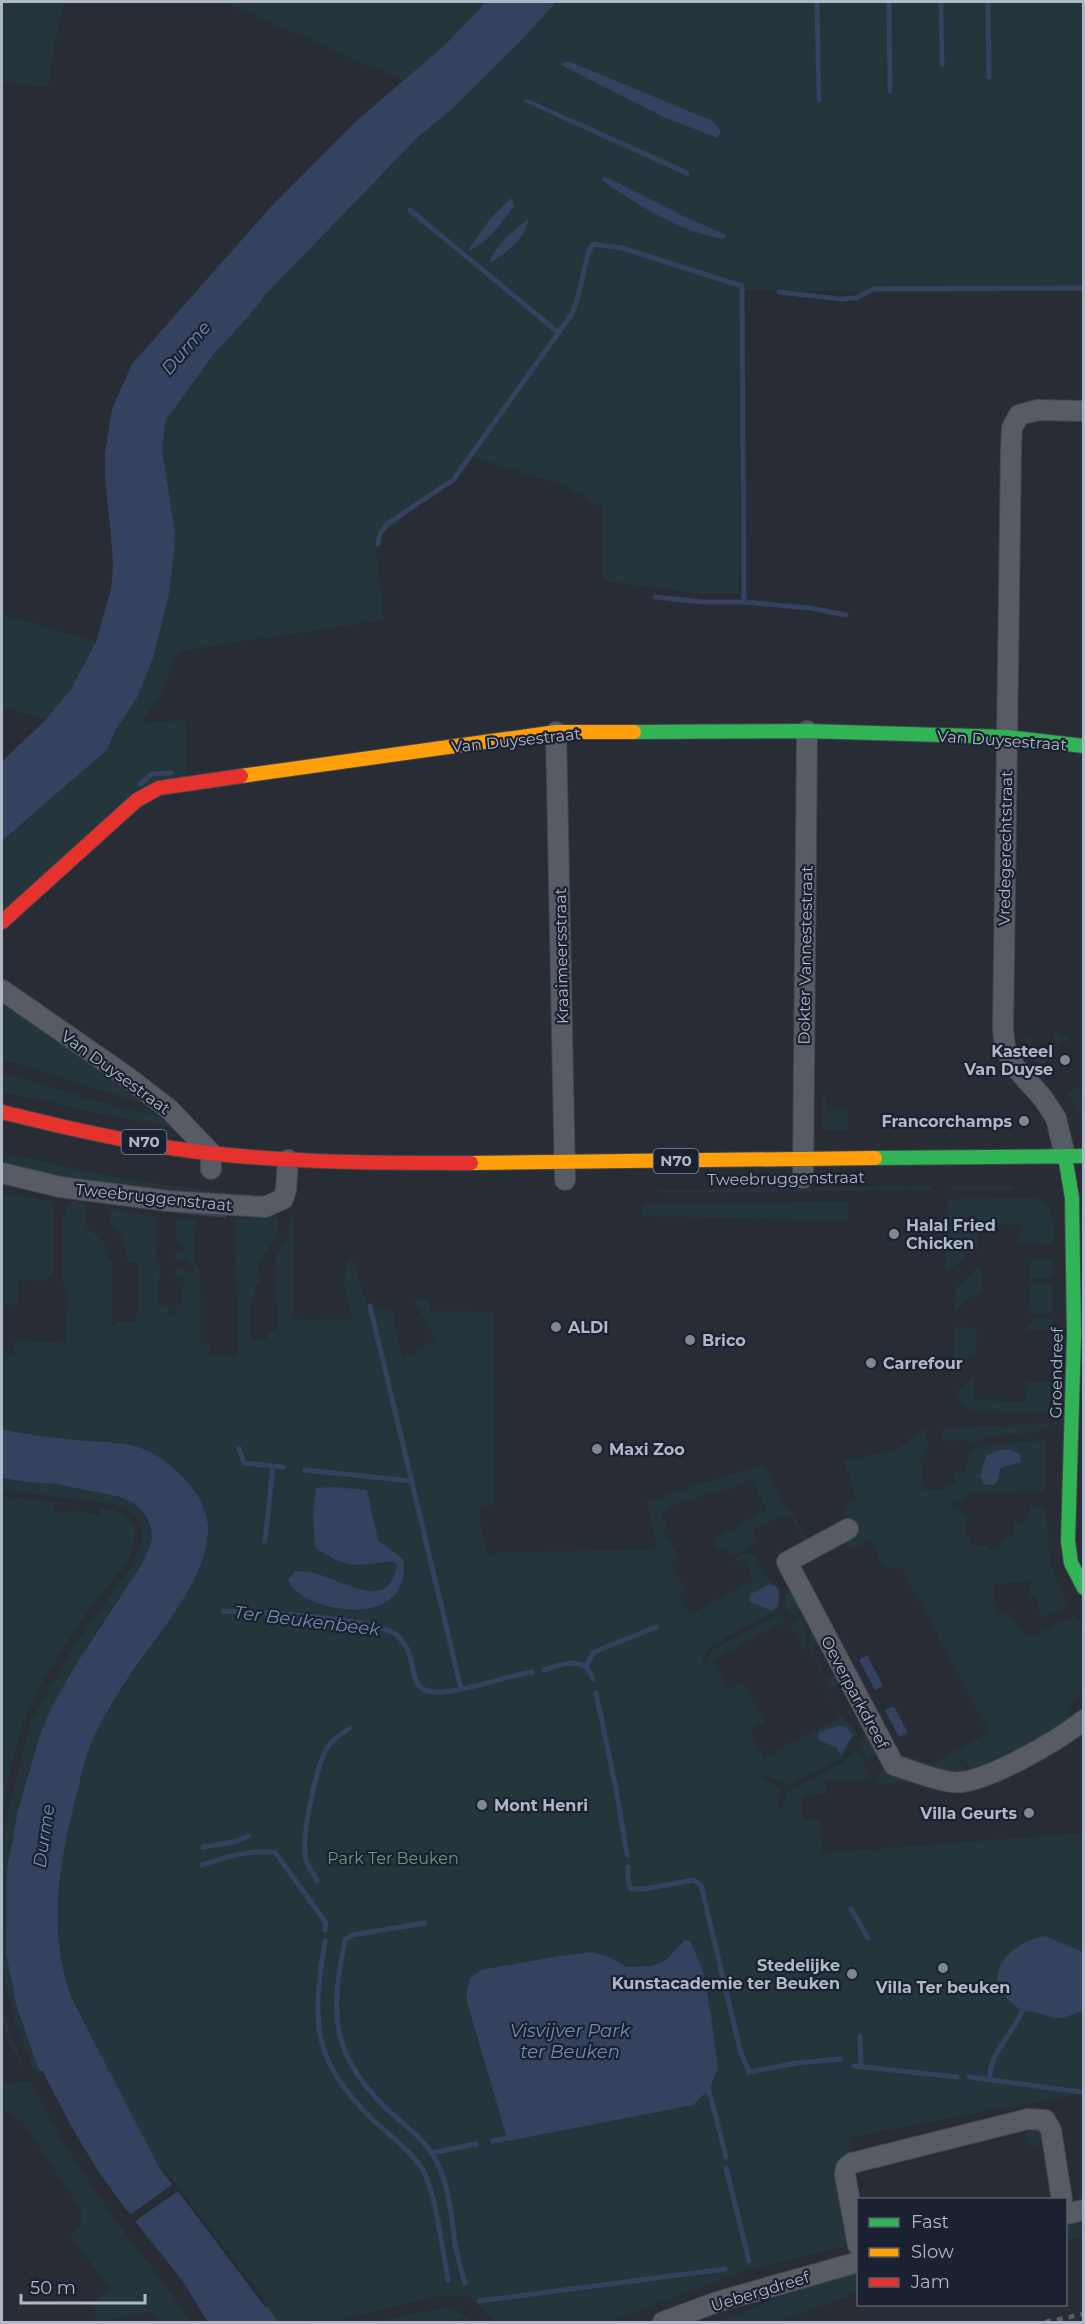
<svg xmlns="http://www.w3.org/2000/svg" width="1085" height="2324" font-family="Montserrat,sans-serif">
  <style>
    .green { fill: #24363b }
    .water { fill: #34415f }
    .pier { fill: #272c35 }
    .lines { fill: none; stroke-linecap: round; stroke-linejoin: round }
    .stream { stroke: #34415f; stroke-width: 5 }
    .street-casing { stroke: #43474e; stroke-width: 22 }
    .fast-casing { stroke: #43474e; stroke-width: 16 }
    .slow-casing { stroke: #43474e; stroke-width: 16 }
    .jam-casing { stroke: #43474e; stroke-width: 16 }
    .street { stroke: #575b63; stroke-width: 20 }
    .fast { stroke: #30b455; stroke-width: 14 }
    .slow { stroke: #ff9f0a; stroke-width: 14 }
    .jam { stroke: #e5322d; stroke-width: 14 }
    .rail { stroke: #5b5e66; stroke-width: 4.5; stroke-dasharray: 6 6; stroke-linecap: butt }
    .poi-dot { fill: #808694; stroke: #1a2130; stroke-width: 2 }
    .labels { text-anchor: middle; stroke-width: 4.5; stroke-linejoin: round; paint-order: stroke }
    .shield { fill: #1a2130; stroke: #838a9a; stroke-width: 1.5 }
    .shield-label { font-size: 15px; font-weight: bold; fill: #b0b7c7 }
    .street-label { font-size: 16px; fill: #b0b7c7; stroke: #1a2130 }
    .poi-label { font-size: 16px; font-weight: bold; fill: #b0b7c7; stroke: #1a2130; text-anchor: start }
    .park-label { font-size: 16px; fill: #697; stroke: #1a2130 }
    .water-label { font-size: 18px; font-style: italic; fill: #778ab1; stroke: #1a2130 }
  </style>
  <rect width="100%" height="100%" fill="#272c35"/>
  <path class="green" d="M2 2H66L59 20 48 87 2 82Z
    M223 2H486L447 44 403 81Z
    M556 2H1083V292L998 288V293L741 290 739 593H696L603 581 602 508 562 485 475 458 375 541 384 620 179 651 158 699 141 723 185 720 186 777 2 913V841L107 750 115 731 138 696 169 593 174 555 175 532 162 449 166 420 213 355 249 316 267 293 418 137 451 110 521 41Z
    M2 614 96 642 71 689 46 719 2 707Z
    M2 996 153 1107 2 1059Z
    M1056 1033 1063 1037 1065 1036 1069 1040 1067 1042 1064 1039 1049 1053 1051 1056 1042 1065C1031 1060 1027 1047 1024 1036H1027L1042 1057 1056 1043 1053 1035Z
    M2 1073 128 1110 147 1113H166L171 1125 166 1126 115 1117 2 1092Z
    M1077 1087 1083 1091V1123L1068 1094Z
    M823 1095H827V1111H848V1130L826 1131 823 1129Z
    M2 1152C91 1174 182 1191 274 1196L275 1199 128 1190 2 1168Z
    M930 1186 932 1190 666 1193 654 1190Z
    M952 1186H1013L1015 1190 950 1191Z
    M7 1194 53 1201V1272L44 1281 19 1279 17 1304 2 1305V1201Z
    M1036 1198C1057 1205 1054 1227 1053 1244L1018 1243V1238L1021 1237V1225L978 1222 977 1250H972L949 1271H945L948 1199Z
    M69 1201 86 1204V1227C93 1233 103 1240 107 1249 109 1255 107 1257 112 1262V1325H116V1322H137L135 1311H139V1263L127 1262C126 1244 122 1234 109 1221L108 1207 157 1218 156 1262 160 1263 158 1301 160 1305H168L169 1316H176L175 1305H182L184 1276H175L176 1266 194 1275V1266L186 1261 175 1259V1252H184L183 1245 176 1240 177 1218 196 1219 194 1266 200 1268 201 1344 209 1345 210 1356H238L235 1219 276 1217 279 1220 277 1235 259 1263 260 1285 255 1286V1298H251V1339H267V1331L277 1330V1299H275L276 1256 288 1237 290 1215 293 1213V1318L308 1320 353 1319 344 1285 346 1262 353 1259 368 1308 392 1309 402 1358 436 1340 413 1299H428L431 1311 493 1312 495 1504 478 1509 487 1553 657 1549 647 1501 763 1464 788 1511 791 1510 808 1541 805 1542 791 1517 787 1519 784 1514 752 1530 758 1542 731 1557 726 1548 719 1551 713 1539 767 1510 751 1479 730 1490 728 1487 709 1497 707 1493 684 1504 682 1501 661 1514 667 1527 663 1530 679 1557 670 1562 686 1590 679 1594 689 1615 754 1580 743 1559 734 1563 732 1560 743 1554 751 1553 754 1555 767 1579 781 1589 779 1609 711 1646 702 1660 705 1665 713 1650 779 1614 788 1619 713 1660 728 1689 743 1681 764 1722 750 1730 764 1757 839 1718 817 1676 840 1715 857 1732 842 1758 789 1785 762 1774 765 1781 781 1788 778 1805 781 1809 787 1792 790 1790 844 1761 854 1750 860 1754 872 1779 826 1782V1794L802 1796 803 1820 819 1819 822 1853 1083 1833V2093L851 2137 853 2152 836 2162 850 2245 743 2272 610 2322H495L468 2296 445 2295 337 2320 304 2319 313 2322H279C236 2273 199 2215 159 2165 152 2158 148 2146 144 2137 131 2113 119 2089 106 2065 92 2038 72 2009 65 1980 48 1912 66 1799 95 1736 128 1665 193 1609 209 1532L141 1448 116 1443 29 1436 2 1429V1353L14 1354 15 1340 65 1343 68 1295 62 1278 63 1217Z
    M848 1202V1221L642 1216V1204Z
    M1026 1259 1053 1260 1052 1278H1029L1031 1260Z
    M979 1267 982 1272 981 1294H974L955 1312 956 1288Z
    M1030 1284H1052V1313H1028Z
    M1033 1318 1052 1319 1051 1331 1027 1330 1029 1324H1032Z
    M955 1327 977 1328 976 1356 970 1355 954 1371Z
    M974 1376V1400L1025 1402 1026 1393H1028L1026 1382H1050L1049 1413 970 1411 955 1395Z
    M1049 1423V1427L1040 1431 987 1437 969 1444 967 1440 943 1441V1428Z
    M926 1428 928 1445 920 1461 923 1469 924 1490H944L945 1486 955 1483V1472L966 1471 970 1452 994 1444 1047 1440 1045 1491 967 1493 966 1500 952 1501V1509H959V1511L968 1515 965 1527 972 1545 987 1546 988 1550 1001 1548V1542L1004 1541 1008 1535 1013 1536 1015 1531 1014 1522 1022 1523 1027 1520 1030 1507 1037 1504 1046 1509 1050 1562 1062 1593 1069 1605 1042 1618 1035 1597 1030 1596 1028 1582 1018 1583V1581L993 1586 997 1615H1009L1026 1637 1046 1630 1075 1615 1083 1626V1694L1066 1708 1073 1719 987 1769 973 1773 964 1758 958 1761 966 1775 962 1776 899 1760 907 1756 933 1764 989 1732 901 1567 884 1568 870 1541 851 1550 844 1539 855 1532 843 1507 857 1500 844 1460 896 1450Z
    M2 1478 28 1482 56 1484 120 1497 134 1503 148 1519 152 1540 143 1562 96 1632 51 1708 40 1735 11 1843 6 1900 23 2026 41 2071 35 2074 15 2022 2 1969V1849L7 1817 32 1719 72 1649 131 1567 139 1551 142 1533 136 1516 125 1508 115 1504 2 1490Z
    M2 1496 70 1503 54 1505 55 1513 78 1511 99 1515 100 1508C118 1510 139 1518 135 1541 131 1564 109 1582 95 1601 87 1612 79 1623 72 1635 57 1658 42 1681 30 1706 15 1738 9 1777 2 1811Z
    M790 1592 801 1610 795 1616 785 1609V1595Z
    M801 1618 806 1629 805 1647 813 1666 790 1624Z
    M812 1629 820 1643 811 1648 827 1678 837 1674 841 1682 830 1689 808 1646Z
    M865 1733H868L879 1754 867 1760 858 1743Z
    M888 1769 919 1781 877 1784 876 1775Z
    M2 2001 10 2034 26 2070C9 2045 1 2031 2 2001Z
    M24 2081 31 2082C54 2130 83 2175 115 2219 139 2254 168 2285 190 2322H158L151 2311 97 2322 91 2304 111 2289 70 2236 81 2225V2210L23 2122 6 2111H2V2085Z
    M1032 2126 1042 2129 1043 2140 1034 2147 1023 2140Z
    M1083 2215V2237L1066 2241V2220Z
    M858 2271V2293L778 2322H717L811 2285Z
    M442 2308 455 2309 472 2322H467L463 2319 444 2322H376Z"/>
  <path class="water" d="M486 2H556L521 41 451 110 418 137 267 293 249 316 213 355 166 420 162 449 175 532 174 555 169 593 154 655 138 696 115 731 107 750 2 841V762L46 719 71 689 96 642 111 589 113 567 111 535 105 480V453L112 409 132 364 269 209 355 122 446 44Z
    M568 61 713 121 721 132 718 138 663 117 560 64Z
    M528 99 689 171V177L522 101Z
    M604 176 689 219 727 235 724 239C679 232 639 205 602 181Z
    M511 198 514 206C503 221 486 246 468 250L489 220Z
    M529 218C526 238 506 254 489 263 496 244 513 231 529 218Z
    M2 1429C30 1436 58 1438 87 1441 104 1442 124 1442 141 1448 172 1460 210 1497 208 1532 206 1581 155 1638 128 1678 113 1701 99 1724 89 1749 84 1762 81 1776 78 1789 60 1856 46 1932 72 1999L159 2167 279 2322H208L182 2280 108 2187 79 2144 37 2065 16 2004 6 1953 7 1869 18 1811 40 1735 51 1708 75 1666 143 1562 152 1540 151 1529 148 1519 142 1511 134 1503 120 1497 56 1484 28 1482 2 1478Z
    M1010 1449 1020 1455 1021 1462 1000 1468 998 1481 994 1485H985L980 1476 986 1456 999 1450Z
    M335 1487 367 1490 378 1540 403 1559C413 1622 329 1618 296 1591 293 1589 290 1583 288 1580L295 1571C300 1571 305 1571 310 1572 328 1575 366 1598 383 1589 393 1584 395 1574 397 1565L392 1561C357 1566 346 1570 315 1547L313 1511 316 1488Z
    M770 1584 776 1586 779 1592 778 1606 772 1611 749 1601V1598L751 1594Z
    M867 1655 883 1686 875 1690 859 1660Z
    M894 1706 908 1733 899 1737 885 1710Z
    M839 1726 846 1727 853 1735 841 1755 836 1747 820 1741 818 1737 820 1732Z
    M1045 1936 1083 1952V2010C1076 2013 1065 2019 1056 2018 1051 2018 1044 2014 1038 2013 1032 2011 1025 2013 1020 2009 976 1982 1004 1944 1045 1936Z
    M685 1940 690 1941 702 1968 711 2015 718 2068 710 2088 693 2105 508 2141 467 2002V1989L470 1978 481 1970 559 1956 593 1952 607 1956 627 1967 652 1966 666 1960Z"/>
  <path class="pier" d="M42 2070 70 2124 98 2171 130 2215 173 2184 163 2172 165 2170 268 2305 265 2307 178 2191 134 2222 143 2236 105 2188 77 2146 38 2073Z"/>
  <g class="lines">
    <path class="stream" d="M817 2 819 100
      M889 2 890 91
      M941 2 942 65
      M988 2 989 77
      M410 210 559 333
      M779 292 840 299 856 298 873 289 1084 288
      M378 544 380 533 387 524 453 480 572 314 578 297 588 253 593 244 622 248 742 286 744 602H703L655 597
      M744 602 810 608 846 615
      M140 784 152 774 171 773
      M181 1211 224 1215
      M370 1306 461 1689
      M239 1448 244 1463 283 1467
      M305 1470 411 1481
      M265 1541 273 1466
      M223 1611C253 1612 381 1617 399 1637 402 1641 407 1648 409 1652 414 1665 411 1687 428 1691 450 1697 505 1676 532 1672
      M586 1666 594 1652 656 1627
      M544 1670C559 1665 571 1660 586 1666L593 1679
      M596 1693 616 1789 627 1855
      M203 1847 234 1842 248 1836
      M202 1865C228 1856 248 1850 275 1852L326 1923 325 1930
      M628 1867V1880L631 1889H644L693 1880 701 1885 740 2050 749 2072 797 2063 840 2059
      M317 1881C314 1874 308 1867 306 1860 300 1838 316 1770 326 1749 331 1740 342 1733 350 1728
      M851 1909 868 1938
      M425 1923 352 1935 345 1940C331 2010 329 2051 382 2104 399 2122 420 2134 433 2155 449 2181 451 2214 455 2243 457 2257 461 2270 465 2283
      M325 1941C312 2023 311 2059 373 2120 390 2136 413 2152 424 2172 436 2195 443 2253 448 2280
      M860 2036 861 2067
      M854 2066 957 2077
      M969 2077 1081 2092
      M990 2079C988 2055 1013 2034 1022 2011
      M709 2090 726 2157
      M493 2141 507 2138
      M431 2153 476 2144
      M726 2168 749 2261
      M479 2301 725 2269"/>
    <g class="street-casing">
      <path id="street" d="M556 732 565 1180
        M2 990 126 1076 169 1109 211 1153V1169
        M1065 1156 1056 1118 1042 1097 1014 1066 1005 1047 1003 1029 1011 449 1012 428 1019 415 1038 410 1084 411
        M2 1173 60 1187 168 1201 265 1207 283 1199 286 1190 288 1160
        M803 1178 807 731
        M848 1529 787 1562 894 1765C912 1771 932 1779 951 1782 981 1787 1060 1739 1084 1720
        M1066 2214 1084 2210
        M858 2245 845 2175 846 2168 852 2163 1028 2119 1045 2120 1051 2130 1062 2200
        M663 2322 717 2302 858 2262"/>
    </g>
    <g class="fast-casing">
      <path id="fast" d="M634 732 807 731 1007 737 1084 746
        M1065 1156 1072 1198 1074 1335 1068 1541 1071 1563 1084 1588
        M875 1158 1084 1156"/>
    </g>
    <g class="slow-casing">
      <path id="slow" d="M241 776 556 732H634
        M471 1163 875 1158"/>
    </g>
    <g class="jam-casing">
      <path id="jam" d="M2 922 137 800 159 788 241 776
        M2 1112C58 1126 114 1139 171 1148 270 1163 371 1163 471 1163"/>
    </g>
    <use href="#street" class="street"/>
    <use href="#fast" class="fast"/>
    <use href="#slow" class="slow"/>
    <use href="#jam" class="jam"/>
    <path class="rail" d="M1045 2322 1084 2314"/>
  </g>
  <g class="poi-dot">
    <circle cx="1065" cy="1060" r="6"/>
    <circle cx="1024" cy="1121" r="6"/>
    <circle cx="894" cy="1234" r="6"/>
    <circle cx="556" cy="1327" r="6"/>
    <circle cx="690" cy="1340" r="6"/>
    <circle cx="871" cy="1363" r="6"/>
    <circle cx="597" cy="1449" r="6"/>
    <circle cx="482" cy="1805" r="6"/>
    <circle cx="1029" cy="1813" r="6"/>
    <circle cx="943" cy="1968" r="6"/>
    <circle cx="852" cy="1974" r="6"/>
  </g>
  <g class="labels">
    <g class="shield">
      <rect x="121.5" y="1130" width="45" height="24" rx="4.5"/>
      <rect x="653.5" y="1149" width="45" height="24" rx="4.5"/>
    </g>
    <g class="shield-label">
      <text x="144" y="1147">N70</text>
      <text x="676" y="1166">N70</text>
    </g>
    <g class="street-label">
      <text transform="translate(516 740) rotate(-6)" y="6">Van Duysestraat</text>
      <text transform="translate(1002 740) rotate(4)" y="6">Van Duysestraat</text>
      <text transform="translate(1005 848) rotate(-89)" y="6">Vredegerechtstraat</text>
      <text transform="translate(805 955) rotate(-89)" y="6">Dokter Vannestestraat</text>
      <text transform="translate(561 956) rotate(-91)" y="6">Kraaimeersstraat</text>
      <text transform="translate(116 1072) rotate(36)" y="6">Van Duysestraat</text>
      <text transform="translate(786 1178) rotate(-1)" y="6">Tweebruggenstraat</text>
      <text transform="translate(154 1197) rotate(6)" y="6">Tweebruggenstraat</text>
      <text transform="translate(1056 1373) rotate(-89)" y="6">Groendreef</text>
      <text transform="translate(855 1692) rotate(62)" y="6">Oeverparkdreef</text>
      <text transform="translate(760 2291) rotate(-17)" y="6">Uebergdreef</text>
    </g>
    <g class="poi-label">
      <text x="1053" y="1057" text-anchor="end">Kasteel<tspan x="1053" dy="18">Van Duyse</tspan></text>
      <text x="1012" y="1127" text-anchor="end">Francorchamps</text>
      <text x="906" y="1231">Halal Fried<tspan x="906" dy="18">Chicken</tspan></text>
      <text x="568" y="1333">ALDI</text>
      <text x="702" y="1346">Brico</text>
      <text x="883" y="1369">Carrefour</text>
      <text x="609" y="1455">Maxi Zoo</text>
      <text x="494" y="1811">Mont Henri</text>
      <text x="1017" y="1819" text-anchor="end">Villa Geurts</text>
      <text x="840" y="1971" text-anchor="end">Stedelijke<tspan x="840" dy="18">Kunstacademie ter Beuken</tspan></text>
      <text x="943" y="1993" text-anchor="middle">Villa Ter beuken</text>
    </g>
    <g class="park-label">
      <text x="393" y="1864">Park Ter Beuken</text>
    </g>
    <g class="water-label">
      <text transform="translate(186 348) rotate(-49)" y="6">Durme</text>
      <text transform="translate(307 1621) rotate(7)" y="6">Ter Beukenbeek</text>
      <text transform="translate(44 1836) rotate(-82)" y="6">Durme</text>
      <text x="570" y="2037">Visvijver Park<tspan x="570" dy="21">ter Beuken</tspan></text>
    </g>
  </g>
  <rect width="1085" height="2324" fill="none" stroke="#b0b7c7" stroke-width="6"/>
  <rect x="857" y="2198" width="210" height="108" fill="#1a2130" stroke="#565d6c" stroke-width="1.5"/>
  <rect x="869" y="2218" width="30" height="9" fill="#30b455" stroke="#565d6c" stroke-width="1.5"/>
  <text x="911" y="2228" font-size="18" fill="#b0b7c7">Fast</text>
  <rect x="869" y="2248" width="30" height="9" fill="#ff9f0a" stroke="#565d6c" stroke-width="1.5"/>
  <text x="911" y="2258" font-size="18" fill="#b0b7c7">Slow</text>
  <rect x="869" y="2278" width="30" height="9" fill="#e5322d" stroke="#565d6c" stroke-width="1.5"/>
  <text x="911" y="2288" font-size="18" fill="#b0b7c7">Jam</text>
  <path d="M21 2294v9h124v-9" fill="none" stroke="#b0b7c7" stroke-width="3"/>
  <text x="30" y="2294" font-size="18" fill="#b0b7c7" stroke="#1a2130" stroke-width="4.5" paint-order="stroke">50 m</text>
</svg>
